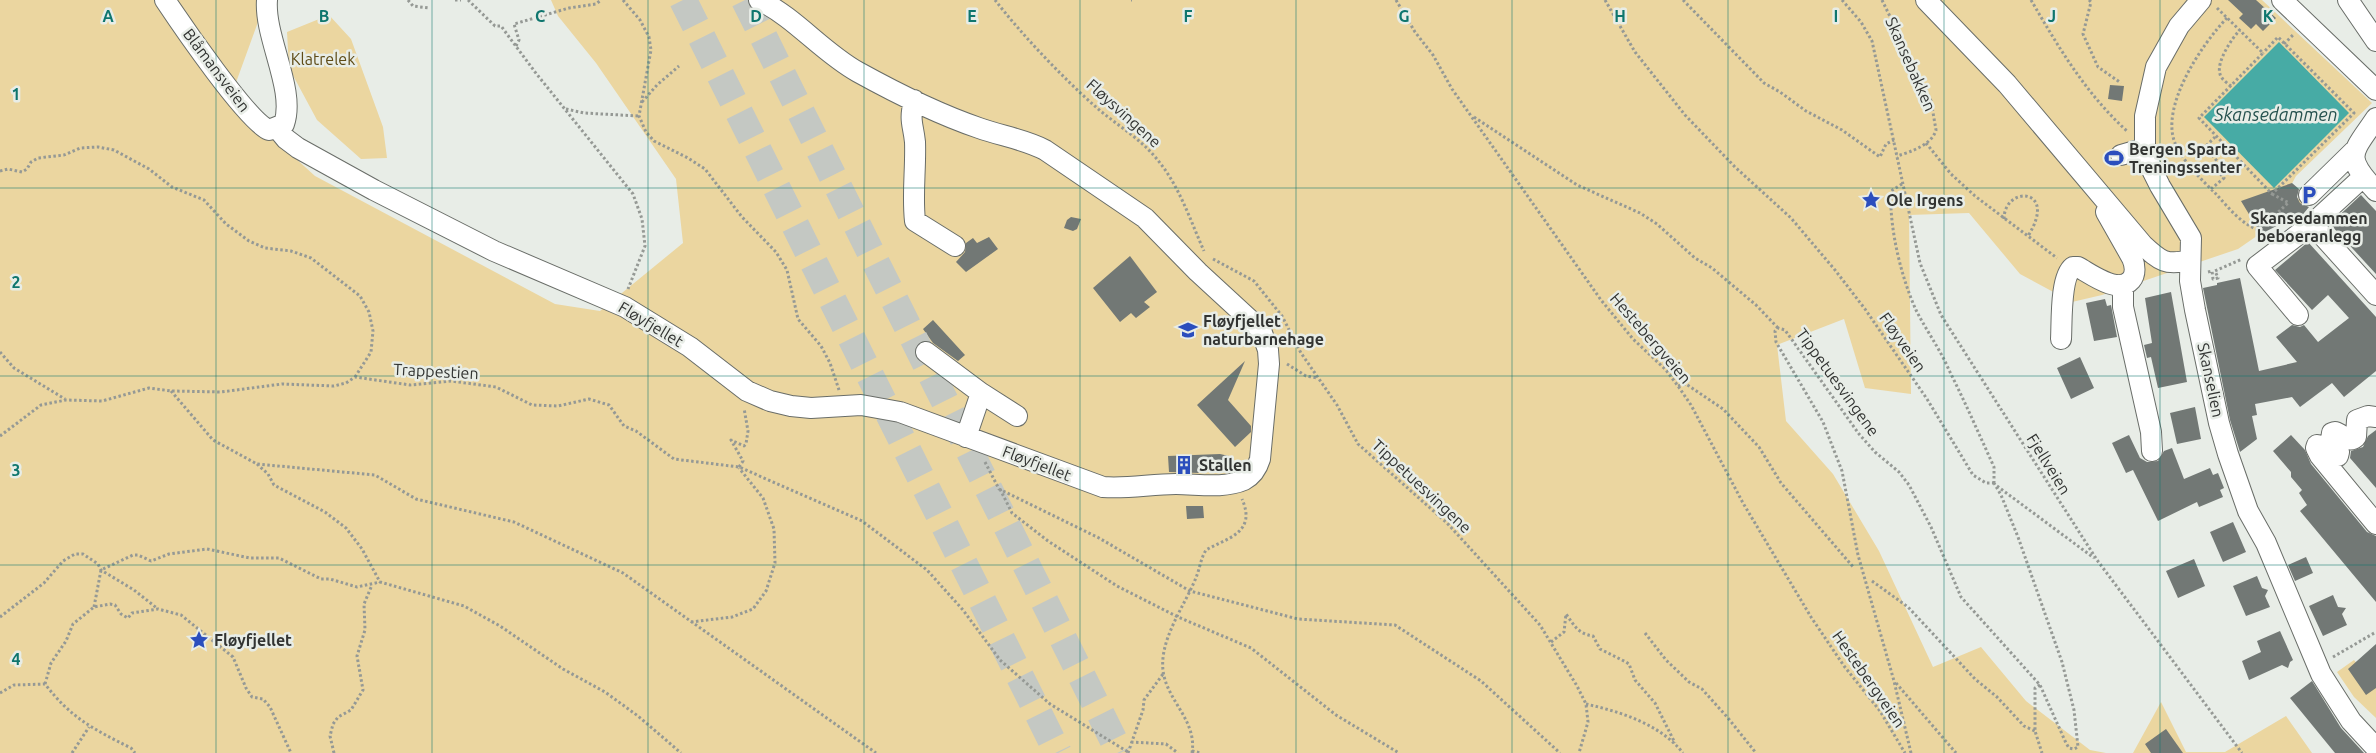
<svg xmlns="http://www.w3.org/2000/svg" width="2376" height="753" font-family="Ubuntu,sans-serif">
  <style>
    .green { fill: #ebd6a0 }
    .water { fill: #47aba5 }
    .building { fill: #727875 }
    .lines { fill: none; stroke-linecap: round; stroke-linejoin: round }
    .highway-tunnel { stroke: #c4c8c3; stroke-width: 28; stroke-dasharray: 28 14; stroke-linecap: butt }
    .minor-casing { stroke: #696d68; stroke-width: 22 }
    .path { stroke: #959995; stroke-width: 3; stroke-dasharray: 2.5 2.5; stroke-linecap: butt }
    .minor { stroke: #fff; stroke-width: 20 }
    .grid { fill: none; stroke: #0f766e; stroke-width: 1; stroke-opacity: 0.55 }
    .labels { text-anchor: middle; stroke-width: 5; stroke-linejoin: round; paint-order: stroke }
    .park-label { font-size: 16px; fill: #5e4b16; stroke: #e8ede7 }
    .street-label { font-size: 16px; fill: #323432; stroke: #e8ede7 }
    .poi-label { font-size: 16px; font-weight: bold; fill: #323432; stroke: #e8ede7; text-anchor: start }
    .water-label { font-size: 18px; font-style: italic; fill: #26524f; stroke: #e8ede7 }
    .grid-label { font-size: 16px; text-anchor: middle; font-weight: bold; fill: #0f766e; stroke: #e8ede7; stroke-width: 5; stroke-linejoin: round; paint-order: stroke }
  </style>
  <rect width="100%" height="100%" fill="#e8ede7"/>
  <path class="green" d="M0 0H266L230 99 315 176 555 304 600 311 683 243 676 179 596 63 558 16 551 0H2262L2372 103 2296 176 2289 189 2303 204 2238 249 2102 295 2072 302 2020 274 1969 213 1909 215 1911 394 1865 388 1844 319 1777 345 1786 421 1833 474 1879 551 1933 667 1981 647 2026 701 2090 750 2106 753H0Z
    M329 15 351 39 383 127 387 158 361 159 317 120 289 68 287 32Z
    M2354 660 2376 686V718L2354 697 2337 672Z
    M2161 702 2186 752H2225L2286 716 2312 753H2133Z"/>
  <path class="water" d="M2279 42 2349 113 2274 188 2204 117Z"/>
  <path class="building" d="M2228 0H2256L2276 18 2263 31 2256 24 2251 29 2239 18 2243 14Z
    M2110 85 2124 86 2122 101 2108 99Z
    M2292 183 2299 189 2297 197 2300 203 2309 207 2299 219 2288 220 2261 234 2241 201Z
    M2361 195 2376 211V274L2330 224Z
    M1071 217 1081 219 1077 229 1073 231 1064 228 1067 220Z
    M989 237 998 249 966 272 956 262 965 252 966 243 973 238 977 243Z
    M2308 242 2376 317V371L2344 397 2332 383 2300 407 2292 397 2255 404 2257 415 2252 416 2257 439 2240 452 2230 420 2203 288 2217 285V283L2240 278 2259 371 2297 362 2276 337 2292 325 2300 327 2304 325 2318 342 2349 318 2328 295 2312 310 2275 270Z
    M1130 256 1157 292 1144 302 1150 307 1136 318 1131 313 1120 322 1093 288Z
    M2171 292 2187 382 2158 388 2151 357 2147 358 2144 345 2152 343 2145 298Z
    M2105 299 2107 306 2111 305 2117 337 2094 341 2086 303Z
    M933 320 965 355 958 361 933 343 923 329Z
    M2080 357 2094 388 2071 399 2057 368Z
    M1245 361 1228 400 1251 426V432L1235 447 1197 405Z
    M2195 407 2201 439 2177 444 2170 413Z
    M2376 430V488L2350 458 2351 451 2363 447 2368 436Z
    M2129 435 2140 458 2147 462 2158 461 2164 451 2172 448 2184 479 2210 468 2213 475 2218 473 2224 488 2220 490 2223 497 2199 507 2197 502 2158 521 2133 470 2126 473 2112 443Z
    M2291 435 2305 450 2311 464 2367 532 2376 536V602L2300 511 2307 505 2299 493 2302 490 2291 477V472L2273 451Z
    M1220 454 1229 456 1226 472 1198 468 1199 473 1169 472 1168 456Z
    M1186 506H1203L1204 518 1187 519Z
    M2233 522 2246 552 2223 562 2210 532Z
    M2306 557 2313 573 2295 581 2288 565Z
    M2194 559 2205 586 2178 598 2166 571Z
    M2257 576 2262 588 2268 590 2265 596 2270 607 2246 616 2233 586Z
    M2333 595 2338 607 2346 608 2342 614 2347 625 2323 636 2309 606Z
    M2280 631 2293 660 2290 662 2288 668 2282 665 2249 680 2242 661 2261 652 2257 641Z
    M2376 644V688L2366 695 2348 669Z
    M2312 681 2341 728 2364 753H2335L2290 698Z
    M2166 729 2183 753H2151L2145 744Z"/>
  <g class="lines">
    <path class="highway-tunnel" d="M683 0 1058 753
      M745 0 1120 753"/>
    <g class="minor-casing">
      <path id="minor" d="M165 0C181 24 248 122 269 130L284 124C296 90 264 37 267 0
        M1926 0 2007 84 2143 245C2160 261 2166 266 2190 260
        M2201 0 2179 26 2156 67 2145 116V147L2151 168 2160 186 2191 238 2190 281 2195 310 2219 423 2228 454 2248 511 2266 543 2321 674 2351 721 2376 748
        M2282 0 2376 90
        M2348 0 2376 41
        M914 100C909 122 913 123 915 142 916 169 912 194 915 221L955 246
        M2376 118C2352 154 2343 155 2376 191
        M277 128 286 139 298 148 374 190 494 251 625 307 690 347 747 391 770 401 791 406 811 408 861 405 900 412 1103 487C1128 489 1151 484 1176 484 1198 484 1223 489 1244 480 1253 475 1257 469 1260 459L1269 364 1268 350 1261 330 1198 272 1145 218 1045 150C1024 139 1001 136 979 128 938 114 896 93 858 72 822 52 796 18 759 0
        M2121 155 2145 148
        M2309 195 2354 151
        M2312 224 2376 295
        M2123 285V307L2151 432 2152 451
        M2298 315 2257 266 2312 224 2363 177
        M2061 339C2062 322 2060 277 2073 267H2078C2091 274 2118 295 2131 280 2136 274 2135 265 2132 258L2106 212
        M926 352 981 393 966 437
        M981 393 1017 416
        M2376 417 2368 416 2357 420 2356 437C2348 444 2343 434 2335 432L2332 433 2331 440 2339 452 2338 456 2331 455 2322 446 2317 445 2316 448 2320 456 2376 524"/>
    </g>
    <path class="path" d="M408 0 413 6 429 8
      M455 0H461
      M468 0 495 26H501L535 72 633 194 642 219 645 246 628 289
      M623 0 640 20 649 37 651 50 639 116 646 132 654 141 688 158 705 169 742 217 776 252 787 270 798 319 821 346 830 363 839 390
      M995 0C1023 36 1063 78 1097 108 1118 126 1143 140 1160 163 1180 188 1191 222 1204 251
      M1131 0H1132
      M1396 0 1415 32 1433 55 1452 89 1601 300 1633 339 1666 370 1678 386 1691 405 1743 503 1811 617 1844 666 1880 711 1905 753
      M1605 0 1635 52 1685 115 1735 167 1791 218 1835 270 1865 309 1927 399 1973 475 1986 483H1994
      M1683 0 1764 83 1780 92 1806 111 1842 130 1880 157 1886 144 1894 140
      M1842 0 1861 22 1872 41 1920 263 1941 315 2097 560 2242 753
      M1882 0 1931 101 1936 130C1932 145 1910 152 1897 156
      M2031 0C2059 48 2086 94 2128 132
      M2089 0 2091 2 2083 34 2098 67 2121 83
      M2217 8 2263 53 2199 118 2272 194 2354 113 2278 37 2263 53
      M2227 18C2202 44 2160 106 2175 143 2183 162 2202 180 2216 194 2228 207 2242 225 2259 230L2288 203
      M2284 44 2293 35
      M516 46 519 40 514 24 569 8 596 4 601 0
      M2231 86C2227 83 2221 79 2220 74 2216 62 2232 38 2240 30
      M642 102 657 85 679 66
      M566 109 584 113 639 116
      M1474 117 1577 185 1640 213 1657 224 1695 258 1712 268 1756 305 1778 328
      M1926 143 1951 174 1975 196 2057 258
      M0 171 8 169 22 172 27 169 31 162 38 158 64 155 80 148 98 147 114 150 149 169 172 187 204 200 226 224 249 241 265 248 291 251 311 258 360 296 369 312 373 331 371 352 355 377
      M1902 184 1891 191C1889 227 1901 277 1916 310 1926 330 1940 349 1949 370 1965 402 1979 434 1994 467V483
      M2211 189 2224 178 2213 166 2217 161 2205 147 2215 137
      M2272 194 2289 203
      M2004 219C2004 185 2059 187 2028 236
      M2259 230 2269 236
      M1213 259 1254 281 1282 316 1301 353 1337 405 1358 444 1447 523 1540 625 1577 686 1586 704 1588 722 1579 753
      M2208 272 2212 271 2213 279 2218 278 2215 271 2242 259
      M0 352 14 368 65 399
      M1287 364 1306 376 1318 378
      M1678 386 1686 384 1723 409 1759 447 1781 483 1854 568
      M171 391 213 440 257 464 375 475 416 499 514 522 623 573 876 753
      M0 436 41 405 66 400 102 401 149 388 171 391 221 392 282 384 334 386 346 383 355 377 410 385 451 381 496 387 532 405 558 406 589 399 609 405 624 426 636 431 674 459 739 467 862 521 927 570 963 610 1000 660 1050 704 1128 752
      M985 462 999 489 1099 538 1190 591 1298 619 1395 625 1481 681 1560 753
      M257 464 268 474 274 485 325 512 346 528 362 549 380 582 464 606 500 626 563 669 605 692 638 716 681 753
      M739 467 743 461 731 440 744 446 746 444 748 431 744 408
      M1997 486 2094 558
      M1000 489 1012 513 1048 541 1117 586 1178 617 1251 648 1336 715 1399 753
      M1872 581 1908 607 1975 679 1997 697 2024 726 2035 731
      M94 607 101 570 133 555H138L151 561 169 554 207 549 250 558H279L321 579H330L357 587 380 582
      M0 617 44 583 63 561 75 554H83L98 564 101 570 134 590 158 609
      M691 622 732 617 753 609 766 591 775 563 774 529 763 498 739 468
      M1645 633 1666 660 1689 682 1702 689 1728 718 1756 753
      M1551 642 1564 632 1566 614C1574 625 1578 634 1593 636L1600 649 1626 662 1629 664 1635 680 1655 703 1675 743
      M2333 657 2376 632
      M1896 683 1956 753
      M45 684 51 663 66 641 73 624 94 607 110 604 115 605 121 614 128 618 132 613 158 609 181 615 233 657 246 688 252 697 263 699 270 707 291 753
      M2040 685 2035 688V731L2042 753
      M0 693 14 685 45 684C71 718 93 729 131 748L135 753
      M1586 704C1621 712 1660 724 1683 753
      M1131 742 1166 744 1178 753
      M1192 751 1201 753
      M72 753 89 727
      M334 753 330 736 333 724 338 717 351 710 363 690 357 656 365 630 364 604 372 585
      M1128 753 1143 710 1144 700 1163 674
      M1192 753C1197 722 1170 703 1164 676 1156 642 1186 605 1197 575 1200 567 1201 558 1206 550 1227 538 1257 533 1242 499
      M1911 753 1894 681 1858 555 1842 471 1823 422 1776 342 1775 331 1778 328 1785 330 1859 434 1875 452 1899 472 1909 485 1931 527 1961 597 2040 685 2066 743 2069 748 2074 749 2078 747 2074 710 2062 662 2018 537 2001 495 1994 483"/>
    <use href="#minor" class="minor"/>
  </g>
  <path class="grid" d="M216 0V753M432 0V753M648 0V753M864 0V753M1080 0V753M1296 0V753M1512 0V753M1728 0V753M1944 0V753M2160 0V753M0 188H2376M0 376H2376M0 565H2376"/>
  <defs>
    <g id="stadium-bare" transform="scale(1.5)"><path d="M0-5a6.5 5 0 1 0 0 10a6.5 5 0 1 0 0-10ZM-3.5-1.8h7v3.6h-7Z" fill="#2b4ebd" stroke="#e8ede7" stroke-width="2.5" paint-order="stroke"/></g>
    <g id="parking-bare" transform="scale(1.5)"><path d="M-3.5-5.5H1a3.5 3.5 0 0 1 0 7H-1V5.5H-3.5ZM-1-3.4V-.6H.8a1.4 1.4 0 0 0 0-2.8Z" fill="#2b4ebd" stroke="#e8ede7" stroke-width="2.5" paint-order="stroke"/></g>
    <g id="sight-bare" transform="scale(1.5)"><path d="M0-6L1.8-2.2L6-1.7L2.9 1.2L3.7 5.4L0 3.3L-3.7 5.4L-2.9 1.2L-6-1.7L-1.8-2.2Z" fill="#2b4ebd" stroke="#e8ede7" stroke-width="2.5" paint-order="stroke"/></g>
    <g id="school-bare" transform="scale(1.5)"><path d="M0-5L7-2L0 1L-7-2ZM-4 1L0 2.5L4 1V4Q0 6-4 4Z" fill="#2b4ebd" stroke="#e8ede7" stroke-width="2.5" paint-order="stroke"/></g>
    <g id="building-bare" transform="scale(1.5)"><path d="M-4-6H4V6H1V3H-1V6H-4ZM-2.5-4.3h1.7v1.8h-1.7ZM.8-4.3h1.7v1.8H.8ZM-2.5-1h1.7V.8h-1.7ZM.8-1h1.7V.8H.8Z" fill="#2b4ebd" stroke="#e8ede7" stroke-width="2.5" paint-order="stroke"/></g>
  </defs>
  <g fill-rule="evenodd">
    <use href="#stadium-bare" x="2114" y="158"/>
    <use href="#parking-bare" x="2309" y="195"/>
    <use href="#sight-bare" x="1871" y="200"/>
    <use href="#school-bare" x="1188" y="330"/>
    <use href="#building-bare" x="1184" y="465"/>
    <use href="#sight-bare" x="199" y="640"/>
  </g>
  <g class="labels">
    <g class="park-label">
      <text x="323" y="65">Klatrelek</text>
    </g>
    <g class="street-label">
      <text transform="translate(1911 64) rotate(66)" y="6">Skansebakken</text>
      <text transform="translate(217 70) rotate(53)" y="6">Blåmansveien</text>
      <text transform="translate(1124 113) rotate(42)" y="6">Fløysvingene</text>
      <text transform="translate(651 324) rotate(31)" y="6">Fløyfjellet</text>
      <text transform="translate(1651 338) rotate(49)" y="6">Hestebergveien</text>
      <text transform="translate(1903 342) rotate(55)" y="6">Fløyveien</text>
      <text transform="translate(436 371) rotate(3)" y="6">Trappestien</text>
      <text transform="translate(2211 380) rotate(78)" y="6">Skanselien</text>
      <text transform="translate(1838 382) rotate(54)" y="6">Tippetuesvingene</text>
      <text transform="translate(1037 463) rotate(21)" y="6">Fløyfjellet</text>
      <text transform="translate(2049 464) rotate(58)" y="6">Fjellveien</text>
      <text transform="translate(1422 486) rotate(43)" y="6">Tippetuesvingene</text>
      <text transform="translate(1869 679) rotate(55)" y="6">Hestebergveien</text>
    </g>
    <g class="poi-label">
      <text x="2129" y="155">Bergen Sparta<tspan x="2129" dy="18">Treningssenter</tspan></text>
      <text x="1886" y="206">Ole Irgens</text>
      <text x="2309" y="224" text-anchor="middle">Skansedammen<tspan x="2309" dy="18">beboeranlegg</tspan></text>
      <text x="1203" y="327">Fløyfjellet<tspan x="1203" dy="18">naturbarnehage</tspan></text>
      <text x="1199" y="471">Stallen</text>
      <text x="214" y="646">Fløyfjellet</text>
    </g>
    <g class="water-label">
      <text x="2276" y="121">Skansedammen</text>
    </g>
  </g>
  <g class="grid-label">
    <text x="108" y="22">A</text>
    <text x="324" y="22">B</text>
    <text x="540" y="22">C</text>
    <text x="756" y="22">D</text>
    <text x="972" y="22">E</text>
    <text x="1188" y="22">F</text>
    <text x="1404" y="22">G</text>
    <text x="1620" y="22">H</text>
    <text x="1836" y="22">I</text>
    <text x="2052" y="22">J</text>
    <text x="2268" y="22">K</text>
    <text x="16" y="100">1</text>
    <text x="16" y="288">2</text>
    <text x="16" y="476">3</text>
    <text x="16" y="665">4</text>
  </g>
</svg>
